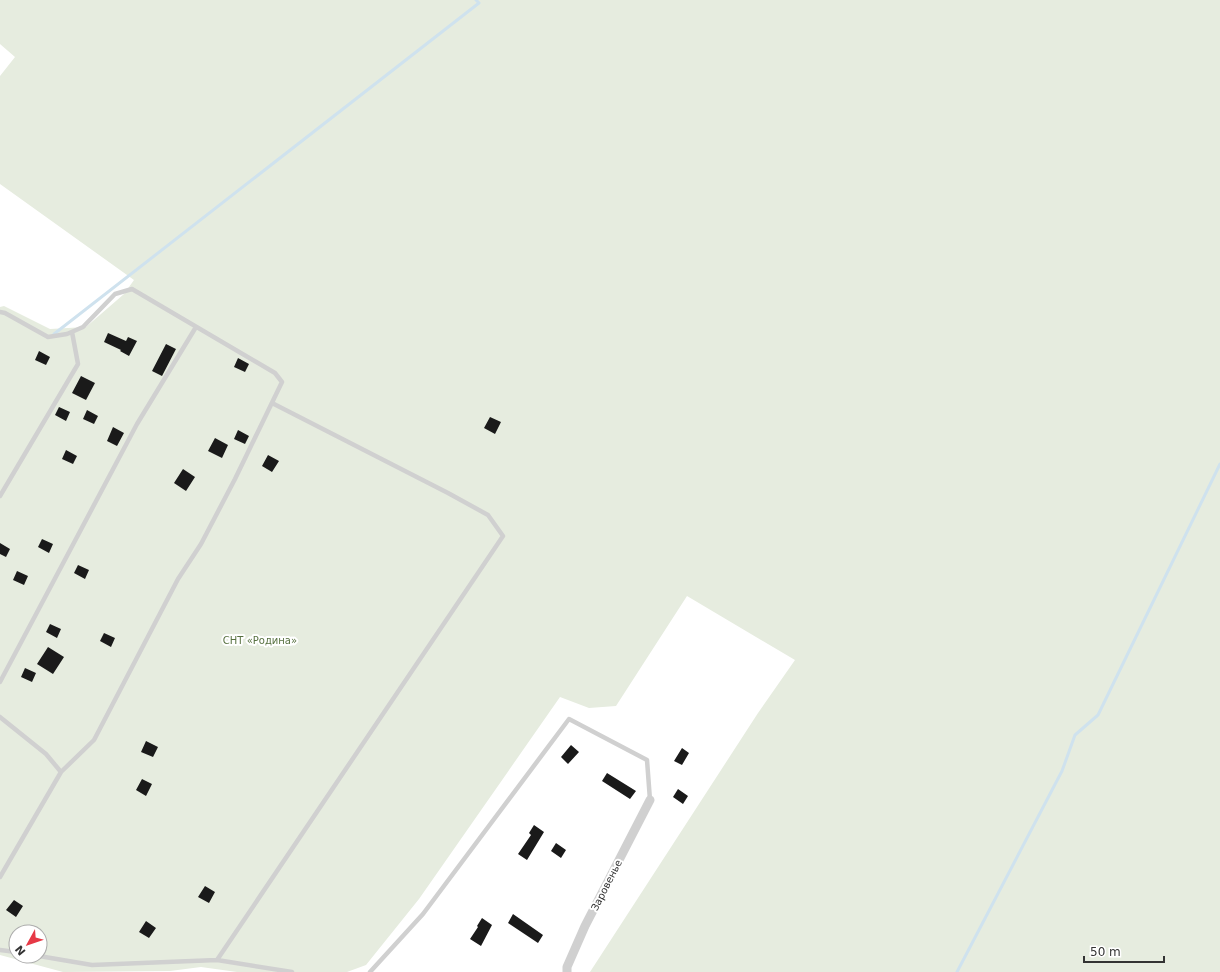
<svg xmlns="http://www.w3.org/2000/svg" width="1220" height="972" font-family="'DejaVu Sans',sans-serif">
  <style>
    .green { fill: #e6ecdf; fill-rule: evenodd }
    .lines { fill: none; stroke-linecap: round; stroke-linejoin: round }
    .stream { stroke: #cfe2ee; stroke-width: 3 }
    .building { fill: #1a1a1a }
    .service { stroke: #d0d0d0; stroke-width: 4.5 }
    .minor { stroke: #d0d0d0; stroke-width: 9 }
    .labels { text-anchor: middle; stroke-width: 4; stroke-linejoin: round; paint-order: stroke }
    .park-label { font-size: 10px; fill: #56703f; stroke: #fff }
    .street-label { font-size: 10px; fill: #333; stroke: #fff }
  </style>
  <rect width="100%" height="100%" fill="#fff"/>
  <!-- green -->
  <path class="green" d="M0 0H1220V972H590L758 713 795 660 687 596 616 706 589 708 560 697 419 899 366 965 347 972H237L201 967 170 971 63 972 0 955V307L4 306 50 329 86 327 124 294 134 280 0 184V76L15 57 0 44ZM16 932H40V956H16Z"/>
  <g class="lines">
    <!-- stream -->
    <path class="stream" d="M54 334 479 3 476 0
      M957 972 1062 771 1075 735 1098 715 1220 464"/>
  </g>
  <!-- building -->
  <path class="building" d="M108 333 126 341 128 337 137 341 129 356 120 351 121 350 104 342Z
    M166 344 176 349 162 376 152 371Z
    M39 351 50 357 46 365 35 360Z
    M238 358 249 364 245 372 234 367Z
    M81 376 95 383 86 400 72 393Z
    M59 407 70 412 66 421 55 415Z
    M87 410 98 416 94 424 83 419Z
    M490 417 501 422 495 434 484 428Z
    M113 427 124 433 117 446 107 441Z
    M238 430 249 436 245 444 234 439Z
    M215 438 228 445 222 458 208 451Z
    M66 450 77 456 73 464 62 459Z
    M268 455 279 461 272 472 262 466Z
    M183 469 195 477 186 491 174 483Z
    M42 539 53 544 49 553 38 547Z
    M0 543 10 549 6 557 0 554Z
    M78 565 89 570 85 579 74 573Z
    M17 571 28 576 24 585 13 580Z
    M50 624 61 629 57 638 46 632Z
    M104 633 115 638 111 647 100 641Z
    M48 647 64 657 53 674 37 664Z
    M25 668 36 673 32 682 21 677Z
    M146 741 158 747 153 757 141 752Z
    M571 745 579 752 568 764 561 757Z
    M682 748 689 753 682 765 674 761Z
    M607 773 636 791 630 799 602 781Z
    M142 779 152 784 146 796 136 790Z
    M678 789 688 796 683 804 673 797Z
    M534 825 544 832 527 860 518 854 531 835 529 833Z
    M556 843 566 850 561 858 551 851Z
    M205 886 215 892 209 903 198 897Z
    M14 900 23 906 16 917 6 910Z
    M513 914 543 935 538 943 508 923Z
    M482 918 492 925 481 946 470 939 478 927 477 926Z
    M146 921 156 928 149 938 139 932Z"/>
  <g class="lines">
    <!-- service -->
    <path class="service" d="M0 312 5 313 48 337 67 334 83 327 115 294 132 289 275 373 282 382 235 479 201 544 178 579 94 740 61 772 0 877
      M0 496 78 364 72 332
      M0 682 137 424 196 327
      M0 717 46 754 61 772
      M0 950 16 952
      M39 956 92 965 217 960 292 972
      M217 960 503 536 488 515 448 493 272 403
      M370 972 423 914 569 719 647 760 650 800"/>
    <!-- minor -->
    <path class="minor" d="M567 972V967L585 926 650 800"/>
  </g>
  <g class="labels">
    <!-- park labels -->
    <g class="park-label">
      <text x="260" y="644">СНТ «Родина»</text>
    </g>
    <!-- street labels -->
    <g class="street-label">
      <text transform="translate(606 885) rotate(-63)" y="4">Заровенье</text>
    </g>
  </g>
  <!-- north arrow -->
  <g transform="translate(28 944) rotate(230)"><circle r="19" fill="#ffffff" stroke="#adadad"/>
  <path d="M0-3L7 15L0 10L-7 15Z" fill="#e63946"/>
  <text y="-6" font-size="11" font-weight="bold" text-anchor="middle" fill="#333333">N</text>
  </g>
  <!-- scale -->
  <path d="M1084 956v6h80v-6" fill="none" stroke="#333333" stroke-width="2"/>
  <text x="1090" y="956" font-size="12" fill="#333333" stroke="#ffffff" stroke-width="3" paint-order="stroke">50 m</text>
</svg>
